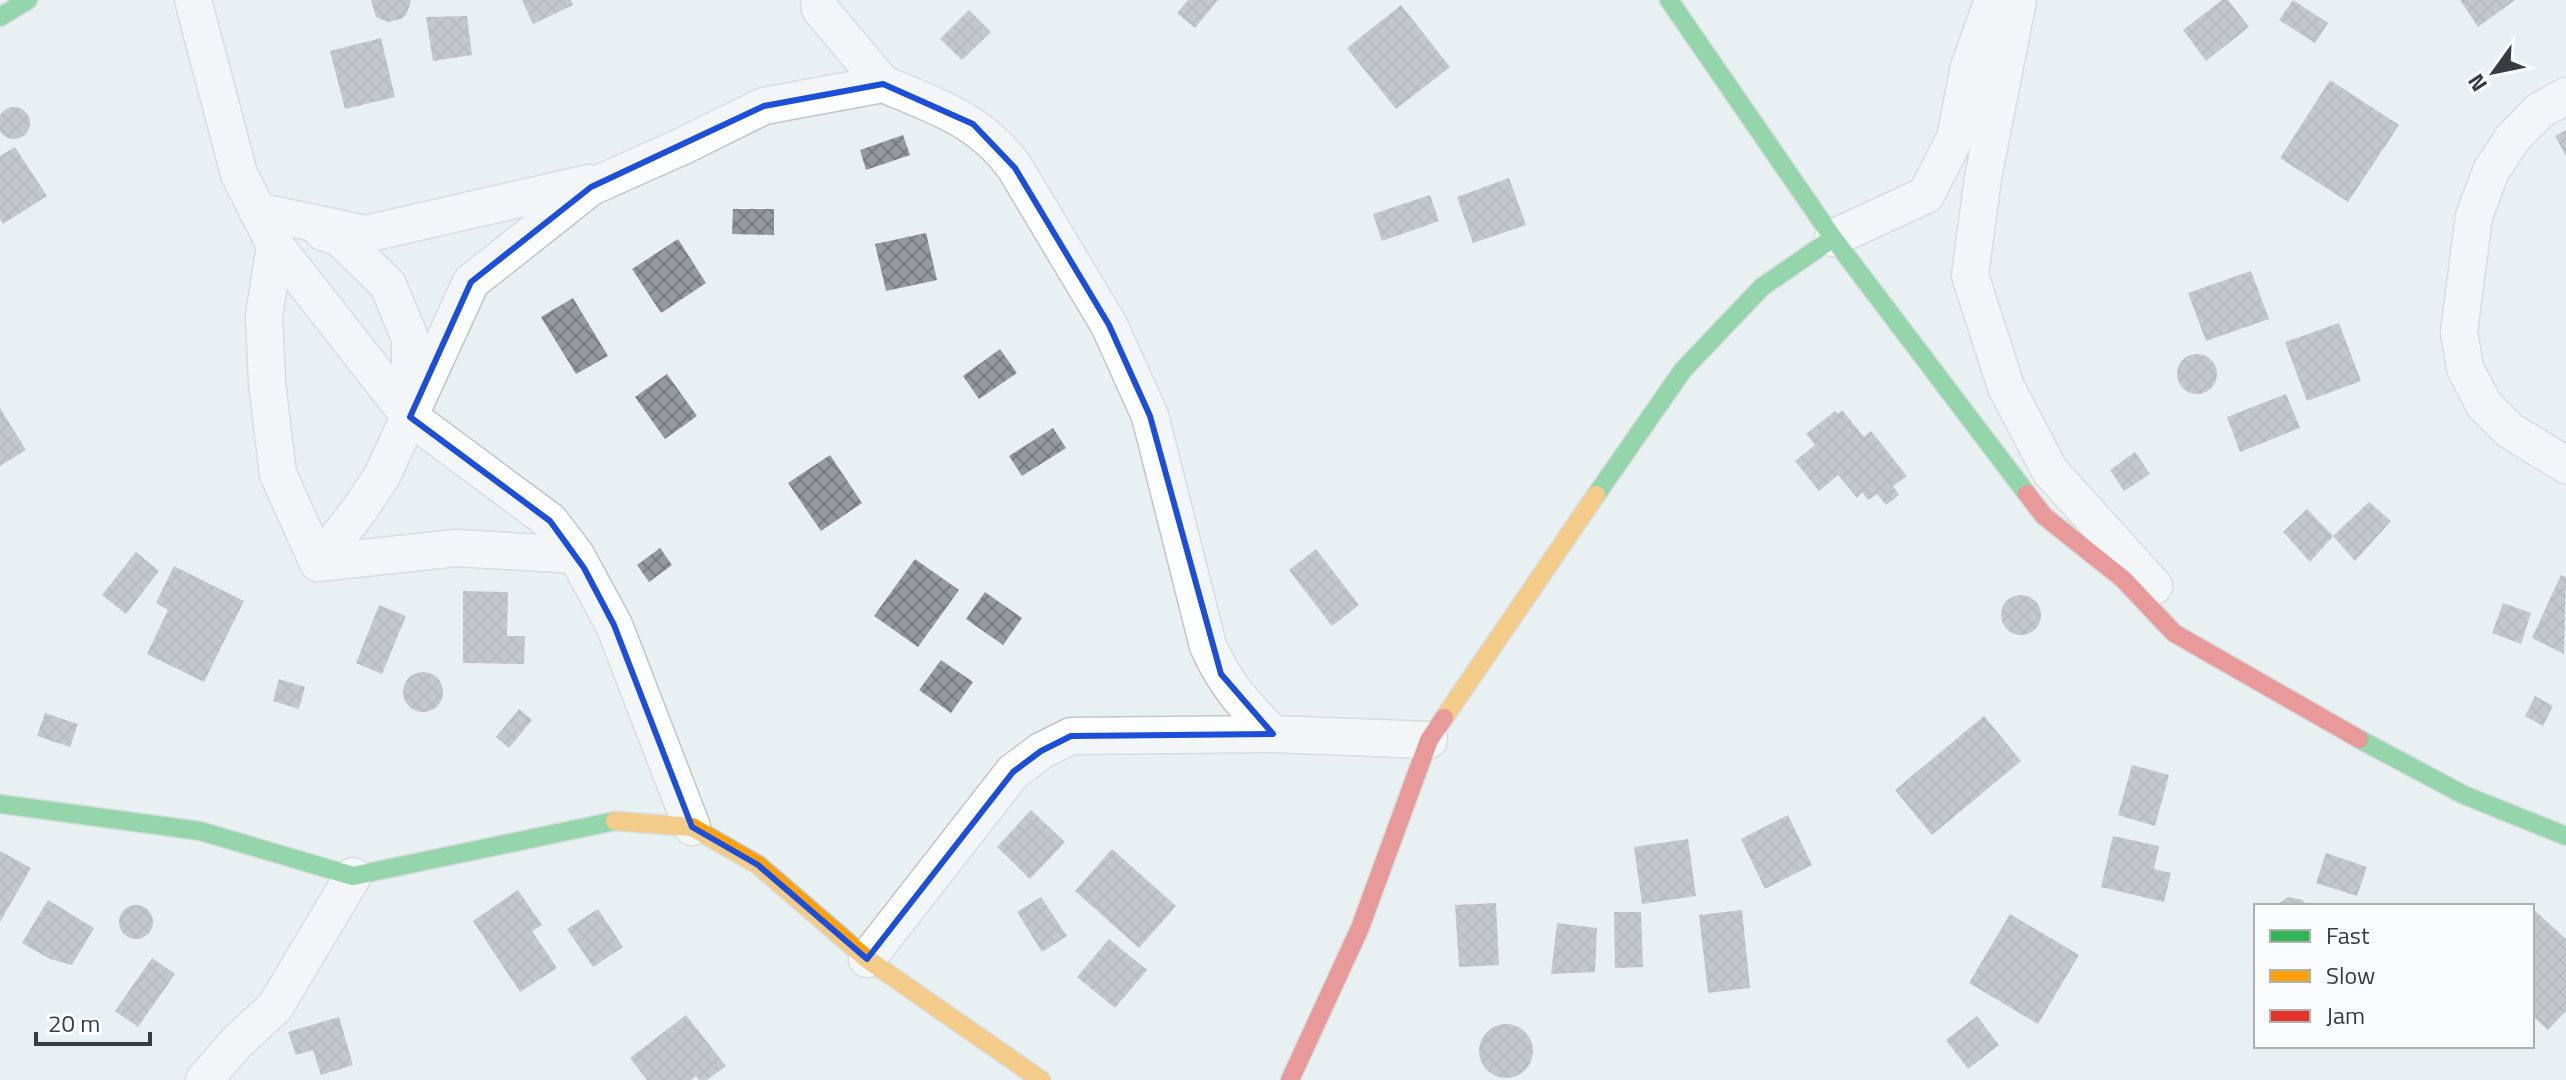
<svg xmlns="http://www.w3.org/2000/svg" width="2566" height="1080" font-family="'Titillium Web',sans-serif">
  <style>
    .building { fill: url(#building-cross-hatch) }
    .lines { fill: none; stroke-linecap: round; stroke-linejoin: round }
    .street-casing { stroke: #c0c6c7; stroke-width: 39 }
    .fast-casing { stroke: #c0c6c7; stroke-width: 21 }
    .slow-casing { stroke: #c0c6c7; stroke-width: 21 }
    .jam-casing { stroke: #c0c6c7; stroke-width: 21 }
    .street { stroke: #fcfdfd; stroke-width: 36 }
    .fast { stroke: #30b455; stroke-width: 18 }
    .slow { stroke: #ff9f0a; stroke-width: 18 }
    .jam { stroke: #e5322d; stroke-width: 18 }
    .marked { fill: none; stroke: #1d4ed8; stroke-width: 6; stroke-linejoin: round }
  </style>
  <defs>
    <pattern id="building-cross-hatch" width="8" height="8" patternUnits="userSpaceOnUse" patternTransform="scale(2)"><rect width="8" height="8" fill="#94999b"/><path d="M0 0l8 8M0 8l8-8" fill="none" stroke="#7a7e80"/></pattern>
  </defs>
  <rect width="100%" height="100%" fill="#e9f0f2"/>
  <!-- building -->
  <path class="building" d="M371 0H410L411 2 406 15 401 19 388 22 376 17Z
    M522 0H571L573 5 533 24Z
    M1188 0H1218L1195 28 1177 13Z
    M2222 0H2228L2249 27 2206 61 2183 30Z
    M2293 0 2328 23 2315 43 2279 20Z
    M2460 0H2515L2478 27Z
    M1401 5 1450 67 1396 109 1347 48Z
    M969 10 991 32 962 60 940 39Z
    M467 16 472 55 433 61 426 17Z
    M381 38 395 97 345 109 330 51Z
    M2330 80 2399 125 2348 202 2280 158Z
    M-2 123a16 16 0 1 1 32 0a16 16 0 1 1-32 0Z
    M2566 130V156L2555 136Z
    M903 135 910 155 866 170 860 150Z
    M15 147 47 196 3 224 0 219V156Z
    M1509 178 1526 225 1473 243 1457 197Z
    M1430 195 1439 221 1382 241 1373 214Z
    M733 209H774V235L732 234Z
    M926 233 937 280 886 291 875 244Z
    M678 239 706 283 661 313 632 269Z
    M2251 271 2269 319 2206 341 2188 293Z
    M573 298 608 356 576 374 541 317Z
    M2339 323 2361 381 2307 401 2285 342Z
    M1000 349 1017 373 979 399 963 376Z
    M2177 374a20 20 0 1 1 40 0a20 20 0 1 1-40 0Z
    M667 374 697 416 665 439 635 397Z
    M2286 394 2300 428 2240 452 2227 417Z
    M0 408 26 450 0 466Z
    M1842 410 1864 437 1871 431 1907 476 1893 486 1899 495 1886 505 1877 494 1868 500 1862 492 1857 498 1838 475 1819 491 1795 461 1815 445 1806 434 1835 411 1838 414Z
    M1053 428 1066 448 1022 476 1009 456Z
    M2135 452 2150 474 2124 491 2110 470Z
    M830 455 862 503 821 531 788 483Z
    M2369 502 2391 521 2355 561 2333 536Z
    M2307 509 2333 536 2310 562 2283 532Z
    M660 548 672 565 649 582 637 565Z
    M1316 549 1359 605 1332 626 1289 570Z
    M136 552 159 571 126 614 102 595Z
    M915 559 959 590 918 647 874 616Z
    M174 566 244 601 204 682 147 654 168 610 156 603Z
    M2561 575 2566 577 2564 654 2532 638Z
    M463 591 508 592 507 636H525L524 664 463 663Z
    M985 592 1022 618 1003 645 966 619Z
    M2001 615a20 20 0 1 1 40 0a20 20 0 1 1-40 0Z
    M2503 603 2531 613 2521 644 2492 633Z
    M379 605 406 616 382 674 356 663Z
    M941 660 973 682 951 713 919 690Z
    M403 692a20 20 0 1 1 40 0a20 20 0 1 1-40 0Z
    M279 679 305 687 299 709 273 701Z
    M2535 696 2553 706 2543 726 2525 716Z
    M519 709 532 720 509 748 496 737Z
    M45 713 78 724 70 747 37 736Z
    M1984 716 2021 761 1932 835 1895 790Z
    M2132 765 2169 775 2155 826 2118 815Z
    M1031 810 1065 842 1030 879 997 847Z
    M1788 815 1812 865 1765 889 1741 839Z
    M2113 836 2159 846 2154 869 2171 873 2164 902 2101 887Z
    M1688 839 1696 896 1642 904 1634 847Z
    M1112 849 1176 906 1139 948 1075 891Z
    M0 851 31 868 0 922Z
    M2326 853 2367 867 2357 896 2316 883Z
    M518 890 542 925 532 931 557 968 520 992 473 921Z
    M1041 897 1067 936 1042 952 1017 912Z
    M2288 897 2302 900 2309 906H2275Z
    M48 900 94 928 72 965 50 959 22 943Z
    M1496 903 1499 965 1459 967 1455 905Z
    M119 922a17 17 0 1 1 34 0a17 17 0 1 1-34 0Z
    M2532 908 2566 939V1011L2548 1030 2532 1015Z
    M598 909 623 947 593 967 567 929Z
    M1742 910 1750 988 1708 993 1699 915Z
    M1614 912H1641L1643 967 1615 968Z
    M2010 914 2079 955 2038 1024 1969 983Z
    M1557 923 1597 928 1595 972 1551 974Z
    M1109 939 1147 970 1115 1008 1077 977Z
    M152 958 175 974 138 1027 115 1011Z
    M686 1015 726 1066 707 1080H699L696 1076 691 1080H647L630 1058Z
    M1977 1016 1999 1045 1968 1069 1946 1040Z
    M339 1017 353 1065 321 1075 313 1050 296 1055 288 1032Z
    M1479 1051a27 27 0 1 1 54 0a27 27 0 1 1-54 0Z"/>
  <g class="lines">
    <defs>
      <path id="street" d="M193 0 239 174 275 245 410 417 550 521 576 555 614 625 692 827
        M2018 0 1983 178 1970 275 2006 387 2050 471 2154 586
        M883 84C936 106 981 120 1015 168L1109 325 1150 416 1208 646C1225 684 1244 705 1273 734L1429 740
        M2566 96 2539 111 2512 139 2491 171 2474 216 2459 332 2465 368 2484 405 2509 430 2566 465
        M257 211 366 234 589 183
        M323 232 340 238 388 285 410 338V404
        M1833 238 1926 195 1955 138 1969 67 1993 0
        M275 245 264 316 267 383 278 474 318 563 456 548 576 555
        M318 563 360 509 382 476 471 282 591 187 683 146 764 106 883 84 820 9 819 0
        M867 959 1013 772 1041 751 1071 736 1273 734
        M204 1080 237 1042 275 1007 353 876"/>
      <path id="fast" d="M1669 0 1833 238 2027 494
        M0 17 28 0
        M1596 495 1683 370 1762 287 1833 238
        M2359 739 2464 795 2566 836
        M0 804 200 831 353 876 615 821"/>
      <path id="slow" d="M1444 718 1596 495
        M615 821 692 827 758 865 867 959 1041 1080"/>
      <path id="jam" d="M2027 494 2044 516 2123 579 2174 633 2359 739
        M1290 1080 1360 928 1429 740 1444 718"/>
    </defs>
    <!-- street casing -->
    <use href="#street" class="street-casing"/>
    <!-- fast casing -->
    <use href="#fast" class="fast-casing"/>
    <!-- slow casing -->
    <use href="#slow" class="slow-casing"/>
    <!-- jam casing -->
    <use href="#jam" class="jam-casing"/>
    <!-- street -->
    <use href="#street" class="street"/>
    <!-- fast -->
    <use href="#fast" class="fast"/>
    <!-- slow -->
    <use href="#slow" class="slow"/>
    <!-- jam -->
    <use href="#jam" class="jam"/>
  </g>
  <!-- marked area -->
  <path d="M0 0H2566V1080H0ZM883 84 973 124 1015 168 1109 325 1150 416 1221 674 1273 734 1071 736 1041 751 1013 772 867 959 758 865 692 827 614 625 584 568 550 521 410 417 471 282 591 187 764 106Z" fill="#e9f0f2" fill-opacity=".55" fill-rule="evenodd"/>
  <path class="marked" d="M883 84 973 124 1015 168 1109 325 1150 416 1221 674 1273 734 1071 736 1041 751 1013 772 867 959 758 865 692 827 614 625 584 568 550 521 410 417 471 282 591 187 764 106Z"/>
  <!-- legend -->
  <rect x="2254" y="904" width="280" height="144" fill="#fafdfe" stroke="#acb0b1" stroke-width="2"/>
  <rect x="2270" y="930" width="40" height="12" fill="#30b455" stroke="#acb0b1" stroke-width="2"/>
  <text x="2326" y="944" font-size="24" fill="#373c3e">Fast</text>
  <rect x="2270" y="970" width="40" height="12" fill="#ff9f0a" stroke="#acb0b1" stroke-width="2"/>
  <text x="2326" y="984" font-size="24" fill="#373c3e">Slow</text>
  <rect x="2270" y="1010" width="40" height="12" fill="#e5322d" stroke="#acb0b1" stroke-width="2"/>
  <text x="2326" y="1024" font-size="24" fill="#373c3e">Jam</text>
  <!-- north arrow -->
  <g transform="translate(2494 72) rotate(237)" stroke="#fafdfe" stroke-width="6" paint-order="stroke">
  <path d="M0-6L14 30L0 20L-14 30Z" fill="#373c3e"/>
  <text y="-12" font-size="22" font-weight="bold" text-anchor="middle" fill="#373c3e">N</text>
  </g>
  <!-- scale -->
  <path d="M36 1032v12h114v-12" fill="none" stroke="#373c3e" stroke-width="4"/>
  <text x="48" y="1032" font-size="24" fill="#373c3e" stroke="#fafdfe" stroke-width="6" paint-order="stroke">20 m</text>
</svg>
